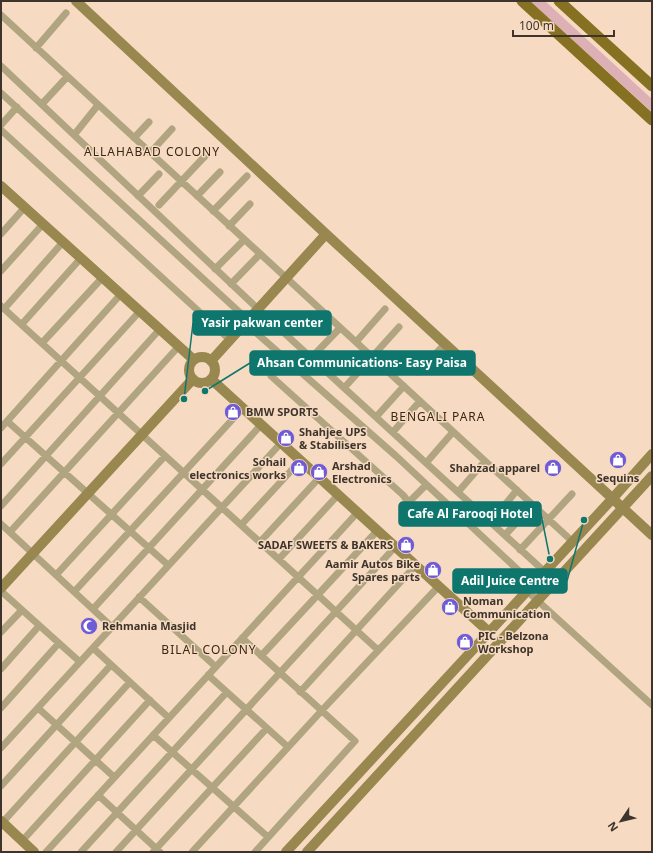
<svg xmlns="http://www.w3.org/2000/svg" width="653" height="853" font-family="'Noto Sans',sans-serif">
  <style>
    .green { fill: #ddb0b6 }
    .lines { fill: none; stroke-linecap: round; stroke-linejoin: round }
    .street { stroke: #b0a580; stroke-width: 7 }
    .secondary { stroke: #98874e; stroke-width: 10 }
    .primary { stroke: #867123; stroke-width: 11 }
    .labels { text-anchor: middle; stroke-width: 3; stroke-linejoin: round; paint-order: stroke }
    .poi-label { font-size: 11px; font-weight: bold; fill: #3f342b; stroke: #f6dbc2; text-anchor: start }
    .neighbourhood-label { font-size: 12px; letter-spacing: 1px; fill: #3a2612; stroke: #f6dbc2 }
    .leader { fill: none; stroke: #0f766e; stroke-width: 1.5 }
    .callout-dot { fill: #0f766e; stroke: #f6dbc2; stroke-width: 1.5 }
    .callout { fill: #0f766e; stroke: #0f766e; stroke-width: 1.5 }
    .callout-label { font-size: 12px; text-anchor: middle; font-weight: bold; fill: #fff }
  </style>
  <rect width="100%" height="100%" fill="#f6dbc2"/>
  <!-- green -->
  <path class="green" d="M530 1H545L652 99V112Z"/>
  <g class="lines">
    <!-- street -->
    <path class="street" d="M1 15 573 542
      M36 48 66 13
      M1 66 258 309 545 572
      M1 93 248 320
      M42 104 67 77
      M1 125 17 107
      M1 130 230 340
      M74 135 98 105
      M134 138 149 122
      M150 153 172 129
      M138 196 159 174
      M197 196 220 172
      M159 205 206 155
      M213 211 247 176
      M229 226 250 204
      M1 234 25 207
      M215 269 244 240
      M1 271 43 224
      M231 284 260 254
      M1 306 378 650
      M4 309 63 242
      M245 323 396 456 533 584
      M22 324 81 258
      M356 342 385 309
      M42 343 103 277
      M311 358 340 328
      M418 372 445 344
      M271 376 403 495 410 504 427 521
      M344 388 399 327
      M376 417 404 386
      M7 421 168 565
      M1 428 121 294
      M393 432 420 401
      M426 463 453 432
      M1 464 140 311
      M458 492 485 461
      M409 502 426 485
      M1 506 160 329
      M491 522 517 490
      M1 524 112 627
      M241 525 300 461
      M10 532 179 346
      M505 535 533 505
      M260 542 319 478
      M520 550 572 494
      M279 559 338 495
      M56 575 165 456
      M1 591 80 662
      M527 591 652 705
      M74 592 243 408
      M139 597 216 667
      M93 609 261 425
      M1 632 22 610
      M242 638 355 741 255 852
      M93 648 169 718
      M261 656 377 531
      M1 669 39 626
      M208 675 288 747
      M300 692 415 566
      M1 708 59 643
      M38 708 114 777
      M153 735 268 837
      M1 748 281 443
      M1 786 111 665
      M98 795 160 852
      M2 823 130 682
      M22 841 150 700
      M46 852 357 513
      M81 852 227 692
      M116 852 395 547
      M153 852 267 728
      M192 852 325 707 438 587"/>
    <!-- secondary -->
    <path class="secondary" d="M76 1 326 234 652 535
      M1 186 194 360
      M189 370a13 13 0 1 1 26 0a13 13 0 1 1-26 0Z
      M211 361 326 234
      M211 379 489 632
      M1 588 193 379
      M1 821 34 852
      M286 852 613 498 652 454
      M307 852 652 476"/>
    <!-- primary -->
    <path class="primary" d="M522 1 652 120
      M559 1 652 86"/>
  </g>
  <!-- icons -->
  <defs>
    <symbol id="shop-disc" viewBox="-11 -11 22 22"><circle r="9.5" fill="#6f5bd5" stroke="#f6dbc2"/><path d="M-5-2.5h2.3a2.7 3.5 0 0 1 5.4 0H5L5.5 6h-11ZM-1.5-2.5h3a1.5 2.3 0 0 0-3 0Z" fill="#fff"/></symbol>
    <symbol id="mosque-disc" viewBox="-11 -11 22 22"><circle r="9.5" fill="#6f5bd5" stroke="#f6dbc2"/><path d="M3.5-4.9A6 6 0 1 0 3.5 4.9A5 5 0 1 1 3.5-4.9Z" fill="#fff"/></symbol>
  </defs>
  <g fill-rule="evenodd">
    <use href="#shop-disc" x="223" y="402" width="20" height="20"/>
    <use href="#shop-disc" x="276" y="428" width="20" height="20"/>
    <use href="#shop-disc" x="608" y="450" width="20" height="20"/>
    <use href="#shop-disc" x="289" y="458" width="20" height="20"/>
    <use href="#shop-disc" x="543" y="458" width="20" height="20"/>
    <use href="#shop-disc" x="309" y="462" width="20" height="20"/>
    <use href="#shop-disc" x="396" y="535" width="20" height="20"/>
    <use href="#shop-disc" x="423" y="560" width="20" height="20"/>
    <use href="#shop-disc" x="440" y="597" width="20" height="20"/>
    <use href="#mosque-disc" x="79" y="616" width="20" height="20"/>
    <use href="#shop-disc" x="455" y="632" width="20" height="20"/>
  </g>
  <g class="labels">
    <!-- poi labels -->
    <g class="poi-label">
      <text x="246" y="416">BMW SPORTS</text>
      <text x="299" y="436">Shahjee UPS<tspan x="299" dy="13">&amp; Stabilisers</tspan></text>
      <text x="286" y="466" text-anchor="end">Sohail<tspan x="286" dy="13">electronics works</tspan></text>
      <text x="332" y="470">Arshad<tspan x="332" dy="13">Electronics</tspan></text>
      <text x="540" y="472" text-anchor="end">Shahzad apparel</text>
      <text x="618" y="482" text-anchor="middle">Sequins</text>
      <text x="393" y="549" text-anchor="end">SADAF SWEETS &amp; BAKERS</text>
      <text x="420" y="568" text-anchor="end">Aamir Autos Bike<tspan x="420" dy="13">Spares parts</tspan></text>
      <text x="463" y="605">Noman<tspan x="463" dy="13">Communication</tspan></text>
      <text x="102" y="630">Rehmania Masjid</text>
      <text x="478" y="640">PIC - Belzona<tspan x="478" dy="13">Workshop</tspan></text>
    </g>
    <!-- neighbourhood labels -->
    <g class="neighbourhood-label">
      <text x="152" y="156">ALLAHABAD COLONY</text>
      <text x="438" y="421">BENGALI PARA</text>
      <text x="209" y="654">BILAL COLONY</text>
    </g>
  </g>
  <!-- callouts -->
  <path class="leader" d="M184 399L193 323M205 391L250 363M550 559L541 514M584 520L567 581"/>
  <g class="callout-dot">
    <circle cx="184" cy="399" r="4"/>
    <circle cx="205" cy="391" r="4"/>
    <circle cx="550" cy="559" r="4"/>
    <circle cx="584" cy="520" r="4"/>
  </g>
  <g class="callout">
    <rect x="193" y="311" width="138" height="24" rx="4"/>
    <rect x="250" y="351" width="225" height="24" rx="4"/>
    <rect x="399" y="502" width="142" height="24" rx="4"/>
    <rect x="453" y="569" width="114" height="24" rx="4"/>
  </g>
  <g class="callout-label">
    <text x="262" y="327">Yasir pakwan center</text>
    <text x="362" y="367">Ahsan Communications- Easy Paisa</text>
    <text x="470" y="518">Cafe Al Farooqi Hotel</text>
    <text x="510" y="585">Adil Juice Centre</text>
  </g>
  <!-- border -->
  <rect width="653" height="853" fill="none" stroke="#3f342b" stroke-width="4"/>
  <!-- north arrow -->
  <g transform="translate(621 821) rotate(235)" stroke="#f6dbc2" stroke-width="3" paint-order="stroke">
  <path d="M0-3L7 15L0 10L-7 15Z" fill="#3f342b"/>
  <text y="-6" font-size="11" font-weight="bold" text-anchor="middle" fill="#3f342b">N</text>
  </g>
  <!-- scale -->
  <path d="M513 30v6h101v-6" fill="none" stroke="#3f342b" stroke-width="2"/>
  <text x="519" y="30" font-size="12" fill="#3f342b" stroke="#f6dbc2" stroke-width="3" paint-order="stroke">100 m</text>
</svg>
